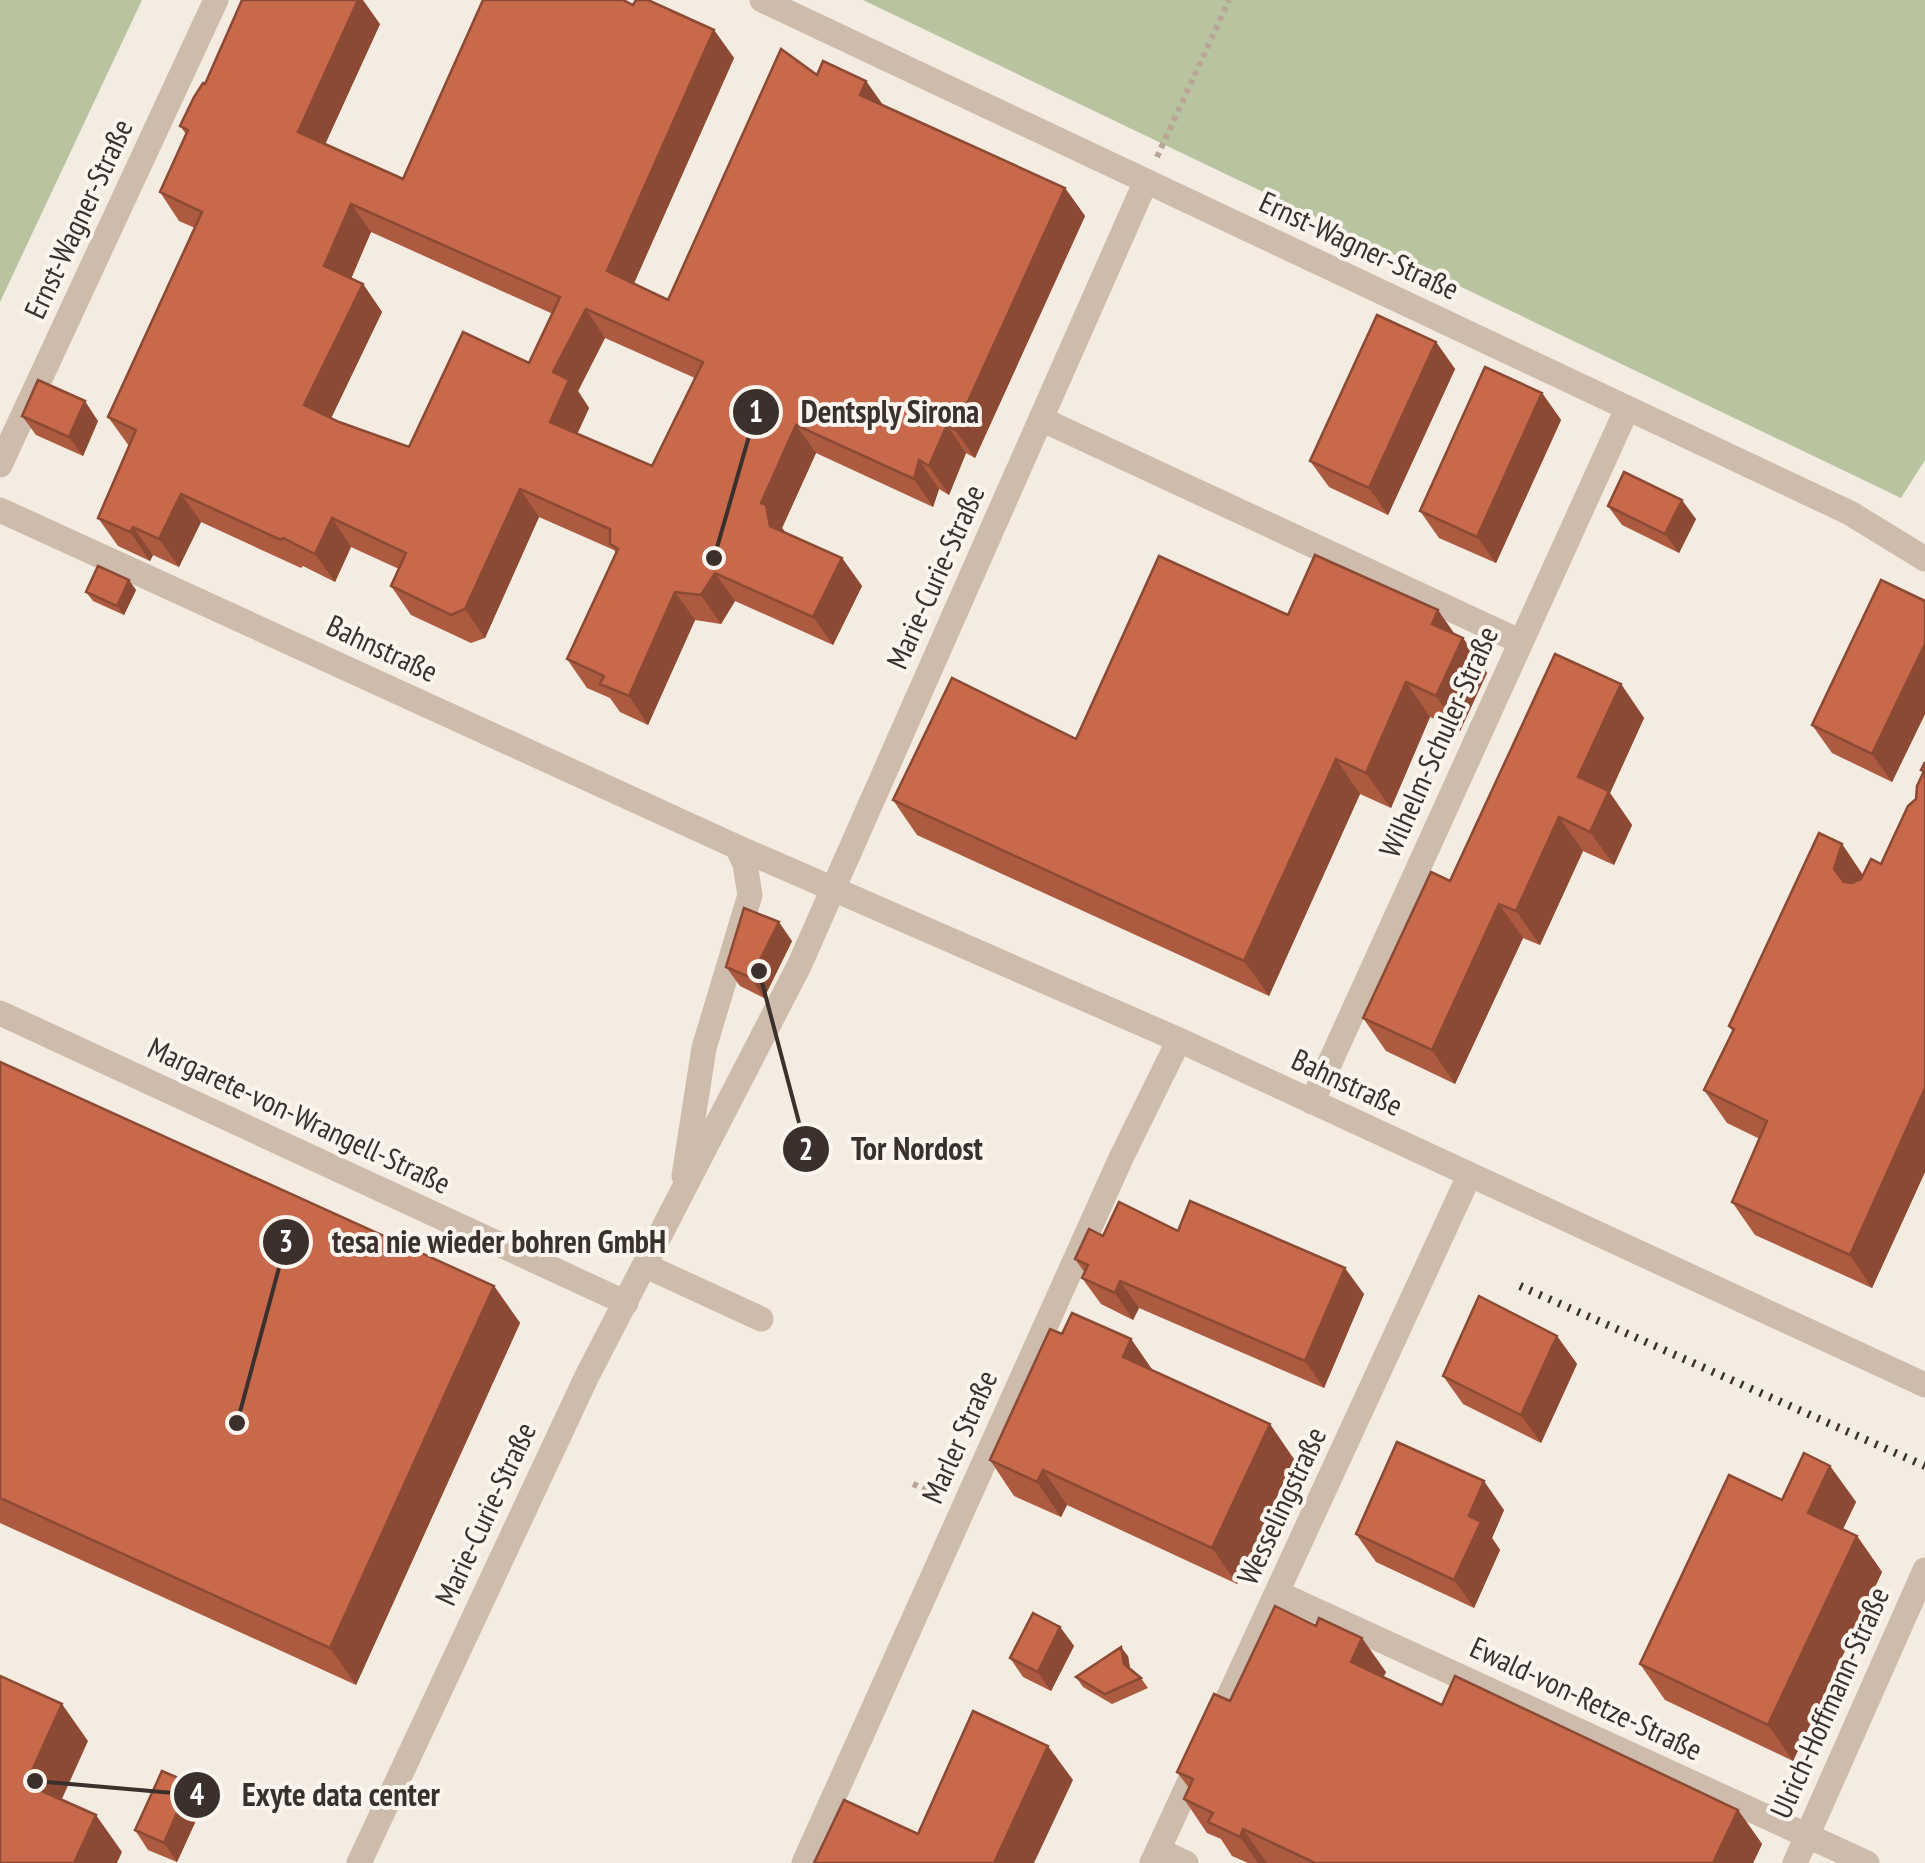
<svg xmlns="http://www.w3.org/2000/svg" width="1925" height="1863" font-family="'PT Sans Narrow',sans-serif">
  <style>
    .green { fill: #b8c4a0 }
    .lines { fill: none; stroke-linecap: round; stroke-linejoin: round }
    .path { stroke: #b9a596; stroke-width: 6; stroke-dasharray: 5 5; stroke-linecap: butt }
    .minor { stroke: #cdbbac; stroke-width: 25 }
    .rail { stroke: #3b302b; stroke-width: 8; stroke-dasharray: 2.5 8; stroke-linecap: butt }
    .wall { fill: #ac5a40; fill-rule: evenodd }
    .shaded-wall { fill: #8c4a34 }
    .building { fill: #c8694b; stroke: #8c4a34; stroke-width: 2.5; fill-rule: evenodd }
    .labels { text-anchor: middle; stroke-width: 8; stroke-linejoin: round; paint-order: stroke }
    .street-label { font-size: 30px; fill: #3b302b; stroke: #fbf5ee }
    .leader { fill: none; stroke: #3b302b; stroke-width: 4 }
    .callout-dot { fill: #3b302b; stroke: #fbf5ee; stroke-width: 4 }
    .mark-label { font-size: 30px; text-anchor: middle; font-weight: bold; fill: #fff }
    .callout-label { font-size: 32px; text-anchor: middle; font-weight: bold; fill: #3b302b; stroke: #fbf5ee; stroke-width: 8; stroke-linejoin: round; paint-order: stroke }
  </style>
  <rect width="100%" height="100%" fill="#f4ebe1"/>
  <!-- green -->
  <path class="green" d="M0 0H142L0 302Z
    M863 0H1925V460L1901 498Z"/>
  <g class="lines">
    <!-- path -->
    <path class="path" d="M1157 157 1229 0
      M913 1484 940 1496"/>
    <!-- minor -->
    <path class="minor" d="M762 0 1850 513 1925 559
      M1041 419 1521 642
      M0 465 216 0
      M0 510 737 847 1179 1040 1925 1385
      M0 1013 626 1303
      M1312 1102 1627 409
      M684 1176 704 1048 750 895 745 864 737 847
      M646 1266 761 1319
      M1278 1593 1867 1863
      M1158 1850 1186 1863
      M359 1863 587 1376 799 966 1146 181
      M804 1863 1121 1158 1179 1040
      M1152 1863 1469 1176
      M1795 1863 1925 1570"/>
    <!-- rail -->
    <path class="rail" d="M1520 1286 1925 1466"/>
  </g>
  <!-- wall -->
  <path class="wall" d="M633 5 714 30 734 58 634 283 668 300 817 75 866 81 883 106 1065 188 1085 216 975 458 966 453 949 495 939 489 933 507 816 453 782 528 786 533 842 558 862 586 833 645 735 601 721 624 695 620 648 725 620 712 610 698 587 688 567 659 616 553 614 550 539 517 485 638 471 643 411 615 391 586 399 569 351 547 335 582 303 566 301 568 201 522 179 567 153 555 150 561 118 546 98 518 129 446 108 417 195 228 179 221 160 192 186 134 180 126 380 24 325 144 403 179ZM371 232 553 314 529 363 409 447 331 418 382 312 363 284 351 279ZM605 338 695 378 652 466 577 434 589 408 578 391Z
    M1436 342 1455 369 1388 515 1329 487 1310 461Z
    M1542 393 1561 420 1496 563 1439 538 1420 511Z
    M22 416 98 421 83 456 36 435Z
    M1608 506 1696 519 1679 553 1622 525Z
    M136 590 124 615 93 601 86 592Z
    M1925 601V714L1892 782 1832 753 1812 725Z
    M1288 615 1454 634 1463 638 1487 673 1460 731 1430 717 1391 808 1360 794 1269 996 917 835 893 800 1076 739Z
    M1621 684 1644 718 1610 793 1632 825 1614 865 1583 851 1540 945 1523 938 1455 1084 1386 1051 1363 1018 1450 881Z
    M1925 762V1172L1872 1288 1755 1235 1732 1202 1760 1139 1727 1123 1704 1090 1733 1032 1729 1026 1842 844 1863 875 1881 864 1916 799 1923 773 1921 770Z
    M792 941 764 998 740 986 726 967Z
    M0 1062 494 1286 520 1323 356 1685 0 1523Z
    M1178 1231 1364 1294 1324 1388 1139 1308 1133 1320 1101 1304 1082 1278 1085 1273 1075 1259 1103 1236Z
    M1062 1334 1131 1339 1152 1370 1294 1459 1237 1584 1067 1505 1061 1517 1014 1496 990 1460Z
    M1557 1336 1577 1364 1541 1443 1463 1404 1443 1376Z
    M1830 1466 1856 1502 1843 1529 1857 1536 1882 1572 1793 1761 1665 1700 1640 1664 1782 1500Z
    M1504 1510 1492 1538 1500 1550 1474 1608 1376 1562 1356 1534Z
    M1316 1626 1386 1672 1383 1677 1442 1705 1738 1810 1762 1844 1753 1863H1248L1232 1856 1221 1839 1207 1833 1184 1799 1189 1788 1177 1772 1230 1701Z
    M1060 1627 1074 1646 1051 1691 1023 1677 1010 1658Z
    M1128 1656 1130 1669 1141 1678 1148 1688 1112 1704 1083 1687 1076 1677Z
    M204 1803 177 1862 148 1850 135 1830Z"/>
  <!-- shaded-wall -->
  <path class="shaded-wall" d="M358 0H363L380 24 318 160 298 132Z
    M714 30 734 58 627 299 607 271Z
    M866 81 886 109 860 95Z
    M1065 188 1085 216 975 458 955 430Z
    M351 204 371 232 344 295 324 266Z
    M363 284 382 312 324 433 304 405Z
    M586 309 605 338 578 391 589 408 570 450 550 422 553 372Z
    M1436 342 1455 369 1388 515 1369 488Z
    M1542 393 1561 420 1496 563 1477 537Z
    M85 401 98 421 83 456 69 437Z
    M796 425 816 453 782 528 786 533 770 526 761 503Z
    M947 425 966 453 949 495 929 466Z
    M919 460 939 489 933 507 914 479Z
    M520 489 539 517 485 638 465 609Z
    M181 494 201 522 179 567 159 539Z
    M1682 500 1696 519 1679 553 1665 534Z
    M332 518 351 547 335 582 315 554Z
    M133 527 153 555 150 561 130 532Z
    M842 558 862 586 833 645 813 617Z
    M715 573 735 601 721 624 701 595Z
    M129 580 136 590 124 615 117 606Z
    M675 592 695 620 648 725 629 696Z
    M1438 610 1461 643 1463 638 1487 673 1460 731 1436 696 1432 624Z
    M1925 644V714L1892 782 1872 754Z
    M1406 682 1430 717 1391 808 1366 773Z
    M1621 684 1644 718 1610 793 1632 825 1614 865 1590 832 1578 777Z
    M1336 759 1360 794 1269 996 1244 961Z
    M1559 817 1583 851 1540 945 1516 911Z
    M1842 844 1864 877 1857 902 1834 869Z
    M1499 904 1523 938 1455 1084 1432 1050Z
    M779 922 792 941 764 998 751 978Z
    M1925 1088V1172L1872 1288 1850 1255Z
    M1345 1268 1364 1294 1324 1388 1305 1361Z
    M1120 1281 1139 1308 1133 1320 1115 1293Z
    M494 1286 520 1323 356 1685 330 1648Z
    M1557 1336 1577 1364 1541 1443 1521 1415Z
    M1131 1339 1156 1375 1123 1357Z
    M1270 1424 1294 1459 1237 1584 1212 1548Z
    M1830 1466 1856 1502 1833 1549 1808 1513Z
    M1043 1470 1067 1505 1061 1517 1037 1482Z
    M1484 1481 1504 1510 1492 1538 1500 1550 1474 1608 1454 1580 1469 1516Z
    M1857 1536 1882 1572 1793 1761 1768 1725Z
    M1060 1627 1074 1646 1051 1691 1038 1672Z
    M1362 1638 1386 1672 1374 1696 1351 1662Z
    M1121 1647 1128 1656 1131 1674 1124 1664Z
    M62 1704 88 1741 52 1821 26 1784Z
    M1048 1746 1073 1780 1034 1863H994Z
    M190 1783 204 1803 177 1862 164 1843Z
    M1738 1810 1762 1844 1753 1863H1713Z
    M96 1815 122 1852 117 1863H74Z
    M1243 1829 1267 1863H1258L1240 1837Z"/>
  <!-- building -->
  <path class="building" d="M242 0H358L298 132 403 179 483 0H623L633 5 636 0H648L714 30 607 271 668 300 781 49 817 75 823 61 866 81 860 95 1065 188 955 430 947 425 929 466 919 460 914 479 796 425 761 503 766 505 770 526 842 558 813 617 715 573 701 595 675 592 629 696 600 684 604 676 567 659 618 549 610 544V529L520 489 465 609 451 615 391 586 406 553 332 518 315 554 283 538 281 540 181 494 159 539 133 527 130 532 98 518 136 430 108 417 202 212 160 192 188 130 180 126 194 97 203 83 205 84ZM351 204 560 297 529 363 463 332 409 447 339 422 304 405 363 284 324 266ZM586 309 703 362 652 466 550 422 569 380 553 372Z
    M1377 315 1436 342 1369 488 1310 461Z
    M1485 367 1542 393 1477 537 1420 511Z
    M38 380 85 401 69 437 22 416Z
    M1624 472 1682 500 1665 534 1608 506Z
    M1315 555 1438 610 1432 624 1463 638 1436 696 1406 682 1366 773 1336 759 1244 961 893 800 952 678 1076 739 1159 556 1288 615Z
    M98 566 129 580 117 606 86 592Z
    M1881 580 1925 601V644L1872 754 1812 725Z
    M1555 654 1621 684 1578 777 1609 791 1590 832 1559 817 1516 911 1499 904 1432 1050 1363 1018 1431 872 1450 881Z
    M1925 762V1088L1850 1255 1732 1202 1767 1121 1704 1090 1734 1029 1729 1026 1819 833 1842 844 1834 869 1844 882 1852 883 1861 879 1871 859 1881 864 1908 806 1916 799 1917 786 1924 771 1921 770Z
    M744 908 779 922 751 978 726 967Z
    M0 1062 494 1286 330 1648 0 1498Z
    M1190 1201 1345 1268 1305 1361 1120 1281 1115 1293 1082 1278 1088 1265 1075 1259 1089 1229 1103 1236 1119 1202 1178 1231Z
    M1479 1296 1557 1336 1521 1415 1443 1376Z
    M1072 1313 1131 1339 1123 1357 1270 1424 1212 1548 1043 1470 1037 1482 990 1460 1050 1329 1062 1334Z
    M1397 1442 1484 1481 1469 1516 1481 1522 1454 1580 1356 1534Z
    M1804 1453 1830 1466 1808 1513 1857 1536 1768 1725 1640 1664 1729 1475 1782 1500Z
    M1275 1606 1316 1626 1319 1618 1362 1638 1351 1662 1442 1705 1455 1676 1738 1810 1713 1863H1315L1243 1829 1240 1837 1208 1822 1213 1813 1184 1799 1193 1779 1177 1772 1214 1694 1230 1701Z
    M1033 1613 1060 1627 1038 1672 1010 1658Z
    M1121 1647 1124 1664 1141 1678 1105 1694 1076 1677Z
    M0 1676 62 1704 26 1784 96 1815 74 1863H0Z
    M973 1711 1048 1746 994 1863H814L844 1800 918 1834Z
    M162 1771 190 1783 164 1843 135 1830Z"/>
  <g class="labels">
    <!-- street labels -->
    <g class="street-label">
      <text transform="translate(79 219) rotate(-65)" y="10">Ernst-Wagner-Straße</text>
      <text transform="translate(1359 246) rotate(25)" y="10">Ernst-Wagner-Straße</text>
      <text transform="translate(936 577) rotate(-66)" y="10">Marie-Curie-Straße</text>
      <text transform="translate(382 649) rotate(25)" y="10">Bahnstraße</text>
      <text transform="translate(1439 742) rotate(-66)" y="10">Wilhelm-Schuler-Straße</text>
      <text transform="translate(1347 1083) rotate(25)" y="10">Bahnstraße</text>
      <text transform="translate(299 1116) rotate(25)" y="10">Margarete-von-Wrangell-Straße</text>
      <text transform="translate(960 1437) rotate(-66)" y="10">Marler Straße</text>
      <text transform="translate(1282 1506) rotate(-65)" y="10">Wesselingstraße</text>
      <text transform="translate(486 1514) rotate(-65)" y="10">Marie-Curie-Straße</text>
      <text transform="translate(1586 1699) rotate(25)" y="10">Ewald-von-Retze-Straße</text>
      <text transform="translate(1830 1703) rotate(-66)" y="10">Ulrich-Hoffmann-Straße</text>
    </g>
  </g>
  <!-- callouts -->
  <path class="leader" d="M714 558L756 412M759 971L806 1149M237 1423L286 1242M35 1781L197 1795"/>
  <g class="callout-dot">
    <circle cx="714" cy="558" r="10"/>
    <circle cx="759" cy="971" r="10"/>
    <circle cx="237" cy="1423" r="10"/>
    <circle cx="35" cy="1781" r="10"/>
    <circle cx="756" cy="412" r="25"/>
    <circle cx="806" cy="1149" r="25"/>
    <circle cx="286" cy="1242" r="25"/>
    <circle cx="197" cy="1795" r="25"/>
  </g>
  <g class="mark-label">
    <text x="756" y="422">1</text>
    <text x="806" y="1160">2</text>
    <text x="286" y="1252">3</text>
    <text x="197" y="1805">4</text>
  </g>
  <g class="callout-label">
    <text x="890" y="423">Dentsply Sirona</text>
    <text x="917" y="1160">Tor Nordost</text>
    <text x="499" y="1253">tesa nie wieder bohren GmbH</text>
    <text x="341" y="1806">Exyte data center</text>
  </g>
</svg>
